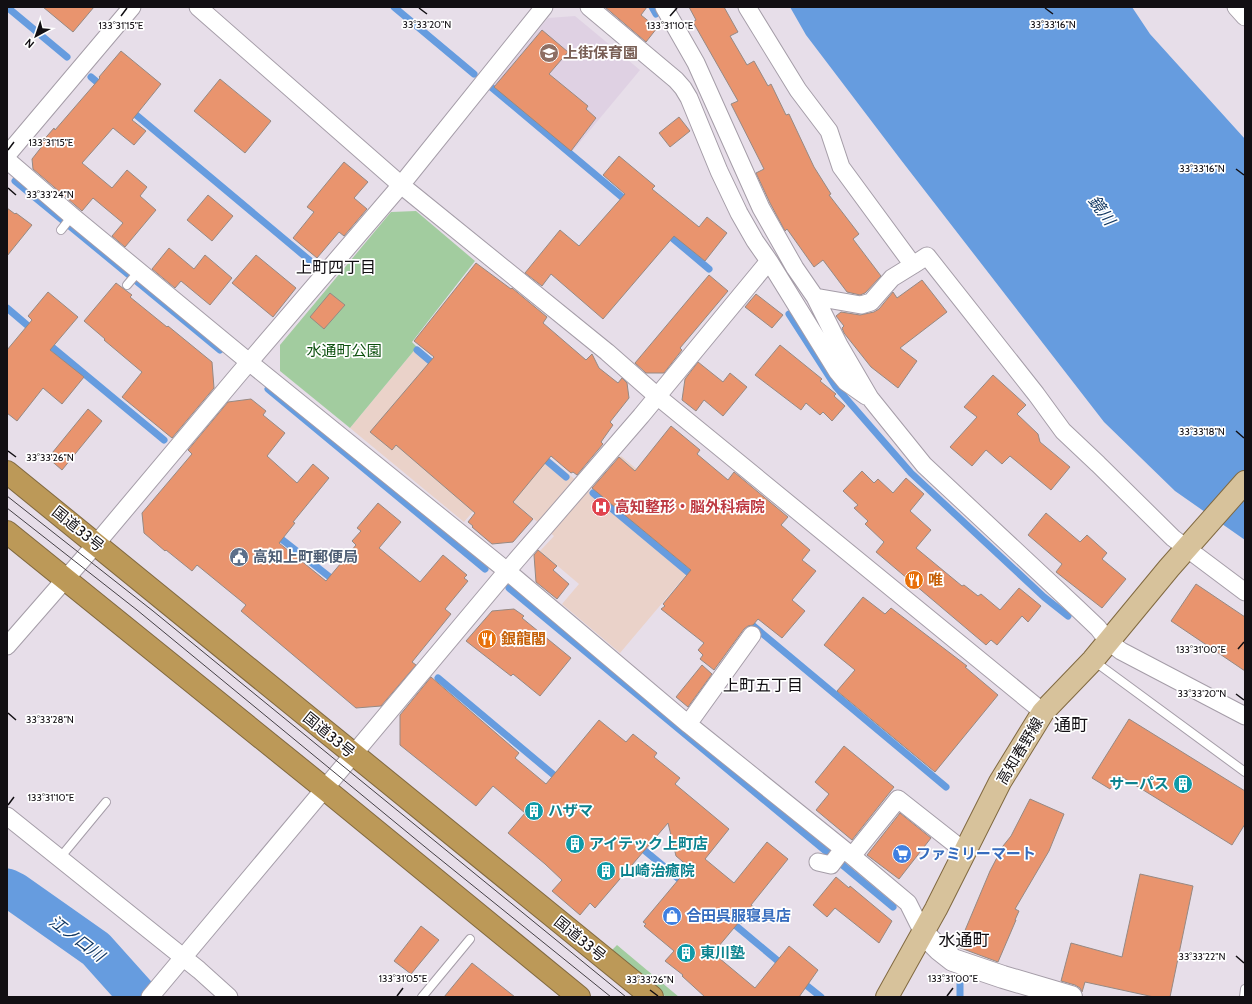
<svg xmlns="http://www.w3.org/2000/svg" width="1252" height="1004" font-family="Cabin,'Noto Sans JP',sans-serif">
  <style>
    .built { fill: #dfd1e3 }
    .medical { fill: #ead2c9 }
    .green { fill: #a2cc9f }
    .water { fill: #669cdf }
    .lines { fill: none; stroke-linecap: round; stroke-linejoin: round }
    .stream { stroke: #669cdf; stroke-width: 7 }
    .river { stroke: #669cdf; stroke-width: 39 }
    .building { fill: #e9946e; stroke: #968983 }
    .lane-casing { stroke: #a59da8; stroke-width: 10 }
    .street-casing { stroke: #a59da8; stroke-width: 19 }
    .secondary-casing { stroke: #a59da8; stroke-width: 24 }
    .primary-casing { stroke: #806940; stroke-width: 24 }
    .highway-casing { stroke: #806940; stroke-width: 24 }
    .lane { stroke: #fff; stroke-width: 8 }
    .street { stroke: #fff; stroke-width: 17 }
    .secondary { stroke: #fff; stroke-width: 22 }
    .primary { stroke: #d7c29b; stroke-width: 22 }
    .highway { stroke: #bc9958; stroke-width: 22 }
    .tram { stroke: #454046; stroke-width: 1 }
    .ticks { fill: none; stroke: #120f13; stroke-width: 1.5 }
    .labels { text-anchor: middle; stroke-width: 3.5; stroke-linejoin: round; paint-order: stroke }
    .education-label { font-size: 15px; font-weight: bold; fill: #785e54; stroke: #fff; text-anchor: start }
    .park-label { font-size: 15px; fill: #0c500e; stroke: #fff }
    .health-label { font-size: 15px; font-weight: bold; fill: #be3a42; stroke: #fff; text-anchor: start }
    .street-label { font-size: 15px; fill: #120f13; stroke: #fff }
    .service-label { font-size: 15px; font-weight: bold; fill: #4e5e75; stroke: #fff; text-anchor: start }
    .food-label { font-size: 15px; font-weight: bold; fill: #c56008; stroke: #fff; text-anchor: start }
    .culture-label { font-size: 15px; font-weight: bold; fill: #0d838f; stroke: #fff; text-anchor: start }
    .shop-label { font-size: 15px; font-weight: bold; fill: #366cbe; stroke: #fff; text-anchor: start }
    .water-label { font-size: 16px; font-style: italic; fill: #133964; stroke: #fff }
    .neighbourhood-label { font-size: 16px; fill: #120f13; stroke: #fff }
    .quarter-label { font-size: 17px; fill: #120f13; stroke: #fff }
    .ticks-label { font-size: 10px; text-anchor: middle; fill: #120f13; stroke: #fff; stroke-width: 3.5; stroke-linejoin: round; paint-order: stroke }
  </style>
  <rect width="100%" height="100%" fill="#e7dee9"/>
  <!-- built -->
  <path class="built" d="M575 16 640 70 571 153 492 87 548 18Z"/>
  <!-- medical -->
  <path class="medical" d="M417 347 590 492 621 456 718 537 620 653 562 604 579 584 540 551 554 536 495 486 464 522 350 428Z"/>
  <!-- green -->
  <path class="green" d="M416 211 475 261 412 342 417 347 350 428 280 371V345L391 212Z
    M617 945 679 997H666L611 951Z"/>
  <!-- water -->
  <path class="water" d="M790 7H1132L1150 34 1245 139V540L1175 491 1104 422 901 160 806 35Z"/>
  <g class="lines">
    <!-- stream -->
    <path class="stream" d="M7 7 67 57
      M394 7 474 74
      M652 7 656 14
      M91 77 104 88
      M491 87 629 203
      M129 109 314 264
      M15 181 220 350
      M665 232 709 269
      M7 308 34 331
      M789 314 836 387 911 473 1044 597 1068 616
      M46 342 164 440
      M417 350 436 366
      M268 389 485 569
      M540 455 566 477
      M593 493 695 578
      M275 534 336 582
      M509 588 893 907
      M745 619 946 787
      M438 678 561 781
      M638 845 685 884
      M729 920 784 966
      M801 981 821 997
      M960 997V978"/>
    <!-- river -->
    <path class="river" d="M7 888 15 892 96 949 139 997"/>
  </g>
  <!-- building -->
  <path class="building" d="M43 7H94L73 32Z
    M605 7H647L641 15 657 28 646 42Z
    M689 7H724L738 32 730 36 747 65 754 61 768 86 771 84 786 115 789 114 814 167 831 194 829 195 859 234 853 239 881 276 865 293 860 295 847 292 823 260 814 267 787 229 785 231 770 203 756 173 764 169 731 104 738 101 693 22 696 20Z
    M542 30 568 52 549 74 588 106 586 109 596 118 571 151 494 87Z
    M121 51 161 84 132 120 146 131 134 145 113 128 82 163 112 188 127 170 147 187 140 196 156 210 125 247 112 236 123 223 93 198 82 211 33 169 32 159 43 145 41 143 54 128 55 130 100 78 99 77Z
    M220 79 271 121 245 153 194 111Z
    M679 117 690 131 670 147 659 133Z
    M619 156 655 186 652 189 699 227 707 217 727 233 705 261 674 236 603 319 551 274 542 286 525 273 560 230 579 246 625 194 603 175Z
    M344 162 368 182 354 198 367 209 344 236 339 232 317 258 293 238 314 212 307 207Z
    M208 195 233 216 212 241 187 220Z
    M7 208 15 214 16 213 32 225 7 256Z
    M169 248 194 269 205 255 232 278 210 305 181 281 175 288 152 269Z
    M256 255 296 288 273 317 232 283Z
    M476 263 511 289 512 288 547 317 543 323 586 360 592 354 599 368 618 383 622 378 627 383 629 398 610 422 613 425 601 442 603 444 577 475 573 472 571 473 551 456 513 502 533 519 513 542 492 544 472 527 473 526 468 522 475 513 396 445 392 450 370 432 434 357 414 341Z
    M709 275 728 291 680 348 682 350 664 373H646L635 363Z
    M922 280 947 312 900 348 917 361 898 388 871 367 844 333 842 328 844 326 836 316 841 312 860 315 874 312 879 309 893 292 897 298Z
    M116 283 132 295 130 297 167 327 168 326 212 362 214 388 172 438 122 397 142 372 104 340 105 339 84 321Z
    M48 292 78 317 50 350 84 377 62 404 43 388 17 421 7 413V350L32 320 28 316Z
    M330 293 345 305 324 329 310 317Z
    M756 294 783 315 772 328 745 307Z
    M780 345 822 379 820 381 836 394 834 396 845 406 832 421 823 412 820 415 806 403 801 410 755 375Z
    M698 362 723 382 730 373 747 387 723 416 704 400 696 411 682 400 685 379Z
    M993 375 1026 405 1017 414 1038 434 1040 442 1070 467 1051 490 1010 456 1002 464 986 450 972 466 950 447 977 417 964 407Z
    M251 399 266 411 263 415 285 433 267 456 297 483 313 464 329 478 293 522 295 523 279 543 305 564 326 581 356 545 352 541 361 531 357 528 378 503 401 522 379 548 420 582 443 555 467 575 464 578 468 581 445 609 451 614 412 662 416 665 381 706 356 708 241 611 246 605 197 565 192 571 166 550 165 551 144 533 142 513 192 454 188 450 228 402Z
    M88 409 102 421 62 470 48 458Z
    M671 426 700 450 697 454 728 480 734 472 788 517 781 525 810 550 802 560 816 571 792 600 805 611 782 638 758 619 753 625 748 626 744 629 714 670 700 659 703 655 698 650 704 643 661 609 665 606 663 604 691 570 592 488 619 457 635 471Z
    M862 471 874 483 878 479 893 493 906 478 924 494 910 511 931 530 916 548 962 586 964 585 978 596 981 594 1000 610 1019 588 1041 606 1028 622 1022 616 997 645 991 640 986 645 876 552 884 542 865 524 868 521 854 508 858 505 843 491Z
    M1046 513 1080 542 1087 535 1107 553 1102 559 1126 579 1102 608 1056 572 1062 564 1028 535Z
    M538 550 557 566 553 570 569 584 557 599 536 582 534 555Z
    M1196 584 1245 617V671L1171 621Z
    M863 597 885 614 891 608 967 666 965 667 998 695 935 772 837 691 855 670 824 645Z
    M514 609 524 616 522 618 571 658 540 696 513 674 511 676 466 641 492 611Z
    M702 665 712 674 688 707 676 697Z
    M431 677 519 753 515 758 546 784 599 720 626 742 633 734 657 753 654 757 680 778 675 784 729 829 705 859 734 883 767 842 788 859 751 905 755 908 741 924 739 922 713 953 755 988 789 946 818 970 799 997H705L682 976 683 975 665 961 674 951 644 926 646 924 643 922 689 867 676 856 668 823 595 908 590 903 580 915 552 891 562 880 545 864 508 833 525 813 493 786 476 806 400 745V715Z
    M1129 719 1245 791V824L1232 845 1119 775 1110 789 1092 778Z
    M844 746 894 787 852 840 816 810 829 794 815 782Z
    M1030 799 1064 814 1049 851 1015 909 1019 911 1015 920H1016L998 962 958 947 990 871 1003 846 1011 836Z
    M900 813 931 838 899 879 867 855Z
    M1140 874 1193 886 1170 997H1154L1085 982 1082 992 1080 988 1075 985 1061 981 1071 943 1122 957Z
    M836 877 849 888 850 886 892 921 879 943 835 908 827 917 813 905Z
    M421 926 439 940 411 974 394 961Z
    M472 963 515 997H444Z"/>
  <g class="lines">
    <defs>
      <path id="lane" d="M61 230 72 216
        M127 285 139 271
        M1094 661 1245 772
        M59 859 106 802
        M422 997 470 939
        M1244 997 1245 989"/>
      <path id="street" d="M198 7 401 185 607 352 657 396 1043 712
        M589 7 676 80 683 88 689 98 719 171 739 213 755 241 769 261 837 371 846 382 866 396
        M664 7 696 63 761 208 795 268 815 297 839 345 870 398 924 465 1077 608 1098 628 1108 641 1121 651 1245 716
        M747 7 798 90 829 131 841 167 913 265 927 256 1036 394 1063 431 1098 464 1173 538 1245 592
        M1236 7 1245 17
        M7 155 132 7
        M7 160 72 216 249 362 507 571 688 724 852 856 908 903 923 933
        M815 297 861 305 871 302 892 278 913 265
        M7 646 96 544 238 375 401 185 544 7
        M688 724 752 635
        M7 816 199 970 229 997
        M852 856 898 799 964 851
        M818 862 831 865 843 849
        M150 997 507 571 641 416 769 261"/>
      <path id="secondary" d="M923 933 939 949 953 960 1003 977 1071 997"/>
      <path id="primary" d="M887 997 936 909 1000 782 1043 712 1093 660 1169 568 1245 482"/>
      <path id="highway" d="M7 472 652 997
        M7 532 325 789 579 997"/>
    </defs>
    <!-- lane casing -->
    <use href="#lane" class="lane-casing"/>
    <!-- street casing -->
    <use href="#street" class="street-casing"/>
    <!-- secondary casing -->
    <use href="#secondary" class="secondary-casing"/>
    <!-- primary casing -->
    <use href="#primary" class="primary-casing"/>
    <!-- highway casing -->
    <use href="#highway" class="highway-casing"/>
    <!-- lane -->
    <use href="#lane" class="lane"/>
    <!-- street -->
    <use href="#street" class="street"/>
    <!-- secondary -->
    <use href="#secondary" class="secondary"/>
    <!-- primary -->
    <use href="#primary" class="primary"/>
    <!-- highway -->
    <use href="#highway" class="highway"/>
    <!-- tram -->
    <path class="tram" d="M7 496 153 611 626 997
      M7 508 137 610 430 851 611 997"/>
  </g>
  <!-- ticks -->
  <path class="ticks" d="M419 8 427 14M1045 8 1053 14M121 16 127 8M670 16 677 8M8 150 14 142M1236 169 1244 175M8 188 16 195M1236 431 1244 438M8 451 16 457M1238 649 1244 642M1236 694 1244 700M8 713 16 720M8 805 14 797M1236 956 1244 963M650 990 658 996M397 996 403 988M947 996 953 988"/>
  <!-- icons -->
  <defs>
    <symbol id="school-disc" viewBox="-11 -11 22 22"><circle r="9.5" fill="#8d6e63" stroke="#fff"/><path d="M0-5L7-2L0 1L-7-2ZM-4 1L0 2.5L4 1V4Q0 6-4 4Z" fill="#fff"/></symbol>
    <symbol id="hospital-disc" viewBox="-11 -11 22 22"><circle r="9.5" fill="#e0444e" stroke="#fff"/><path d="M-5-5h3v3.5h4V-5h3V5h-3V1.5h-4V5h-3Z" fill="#fff"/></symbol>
    <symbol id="civic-disc" viewBox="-11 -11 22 22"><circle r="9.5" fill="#5c6f8a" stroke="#fff"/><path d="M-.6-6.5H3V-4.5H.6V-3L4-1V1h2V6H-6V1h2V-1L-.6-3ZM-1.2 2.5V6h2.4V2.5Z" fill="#fff"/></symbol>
    <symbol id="restaurant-disc" viewBox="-11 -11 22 22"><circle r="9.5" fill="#e8710a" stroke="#fff"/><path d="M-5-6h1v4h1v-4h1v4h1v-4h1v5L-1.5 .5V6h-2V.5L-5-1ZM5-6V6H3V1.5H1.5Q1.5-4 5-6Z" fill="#fff"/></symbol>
    <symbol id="building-disc" viewBox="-11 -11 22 22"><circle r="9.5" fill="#0f9aa8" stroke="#fff"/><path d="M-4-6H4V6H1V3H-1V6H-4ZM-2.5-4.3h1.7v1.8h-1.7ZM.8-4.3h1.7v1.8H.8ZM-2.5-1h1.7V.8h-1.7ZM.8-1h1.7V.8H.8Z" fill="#fff"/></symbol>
    <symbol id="supermarket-disc" viewBox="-11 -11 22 22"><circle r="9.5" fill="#3f7fe0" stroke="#fff"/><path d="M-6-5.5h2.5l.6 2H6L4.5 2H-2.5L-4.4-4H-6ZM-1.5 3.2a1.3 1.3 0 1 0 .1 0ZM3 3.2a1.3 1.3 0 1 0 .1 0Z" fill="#fff"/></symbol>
    <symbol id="shop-disc" viewBox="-11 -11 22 22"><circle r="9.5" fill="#3f7fe0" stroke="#fff"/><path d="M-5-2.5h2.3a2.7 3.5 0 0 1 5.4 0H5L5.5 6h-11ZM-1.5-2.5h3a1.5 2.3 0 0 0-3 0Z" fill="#fff"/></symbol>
  </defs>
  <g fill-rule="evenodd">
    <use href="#school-disc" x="538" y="42" width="22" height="22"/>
    <use href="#hospital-disc" x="590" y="496" width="22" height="22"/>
    <use href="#civic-disc" x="228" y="546" width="22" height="22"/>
    <use href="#restaurant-disc" x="903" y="569" width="22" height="22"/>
    <use href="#restaurant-disc" x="476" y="628" width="22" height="22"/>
    <use href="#building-disc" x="1172" y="773" width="22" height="22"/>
    <use href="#building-disc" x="523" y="800" width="22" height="22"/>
    <use href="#building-disc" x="564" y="833" width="22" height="22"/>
    <use href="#supermarket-disc" x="891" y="843" width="22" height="22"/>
    <use href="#building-disc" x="595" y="860" width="22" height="22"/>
    <use href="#shop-disc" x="661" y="905" width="22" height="22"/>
    <use href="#building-disc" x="675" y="942" width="22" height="22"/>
  </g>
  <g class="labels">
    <!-- education labels -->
    <g class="education-label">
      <text x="563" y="58">上街保育園</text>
    </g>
    <!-- park labels -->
    <g class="park-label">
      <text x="344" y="356">水通町公園</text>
    </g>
    <!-- health labels -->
    <g class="health-label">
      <text x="615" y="512">高知整形・脳外科病院</text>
    </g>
    <!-- street labels -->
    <g class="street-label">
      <text transform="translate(78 529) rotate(39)" y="5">国道33号</text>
      <text transform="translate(329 735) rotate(39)" y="5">国道33号</text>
      <text transform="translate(1020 751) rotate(-59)" y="5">高知春野線</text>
      <text transform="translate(580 939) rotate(39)" y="5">国道33号</text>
    </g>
    <!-- service labels -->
    <g class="service-label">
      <text x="253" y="562">高知上町郵便局</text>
    </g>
    <!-- food labels -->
    <g class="food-label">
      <text x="928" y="585">唯</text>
      <text x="501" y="644">銀龍閣</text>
    </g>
    <!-- culture labels -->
    <g class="culture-label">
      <text x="1169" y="789" text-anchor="end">サーパス</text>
      <text x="548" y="816">ハザマ</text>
      <text x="589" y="849">アイテック上町店</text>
      <text x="620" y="876">山崎治癒院</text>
      <text x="700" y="958">東川塾</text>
    </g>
    <!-- shop labels -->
    <g class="shop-label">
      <text x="916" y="859">ファミリーマート</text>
      <text x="686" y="921">合田呉服寝具店</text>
    </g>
    <!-- water labels -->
    <g class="water-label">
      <text transform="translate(1102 210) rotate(54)" y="6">鏡川</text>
      <text transform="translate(77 938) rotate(37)" y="6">江ノ口川</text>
    </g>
    <!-- neighbourhood labels -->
    <g class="neighbourhood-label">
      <text x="336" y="273">上町四丁目</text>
      <text x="763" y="691">上町五丁目</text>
    </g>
    <!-- quarter labels -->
    <g class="quarter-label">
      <text x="1071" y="731">通町</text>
      <text x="964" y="946">水通町</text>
    </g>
  </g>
  <g class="ticks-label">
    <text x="1053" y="28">33°33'16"N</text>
    <text x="427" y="28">33°33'20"N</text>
    <text x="121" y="29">133°31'15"E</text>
    <text x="670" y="29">133°31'10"E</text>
    <text x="51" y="146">133°31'15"E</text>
    <text x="1202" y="172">33°33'16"N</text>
    <text x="50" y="198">33°33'24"N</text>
    <text x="1202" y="435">33°33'18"N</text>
    <text x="50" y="461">33°33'26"N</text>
    <text x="1201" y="653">133°31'00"E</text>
    <text x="1202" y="697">33°33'20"N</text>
    <text x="50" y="723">33°33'28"N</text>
    <text x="51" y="801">133°31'10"E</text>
    <text x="1202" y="960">33°33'22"N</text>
    <text x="403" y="982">133°31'05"E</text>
    <text x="953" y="982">133°31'00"E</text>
    <text x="650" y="983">33°33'26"N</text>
  </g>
  <!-- border -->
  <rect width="1252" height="1004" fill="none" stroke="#120f13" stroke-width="16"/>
  <!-- north arrow -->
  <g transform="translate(36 36) rotate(220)" stroke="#ffffff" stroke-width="3" paint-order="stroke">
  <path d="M0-3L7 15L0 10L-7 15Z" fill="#120f13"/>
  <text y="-6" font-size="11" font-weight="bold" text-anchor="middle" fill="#120f13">N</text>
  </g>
</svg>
